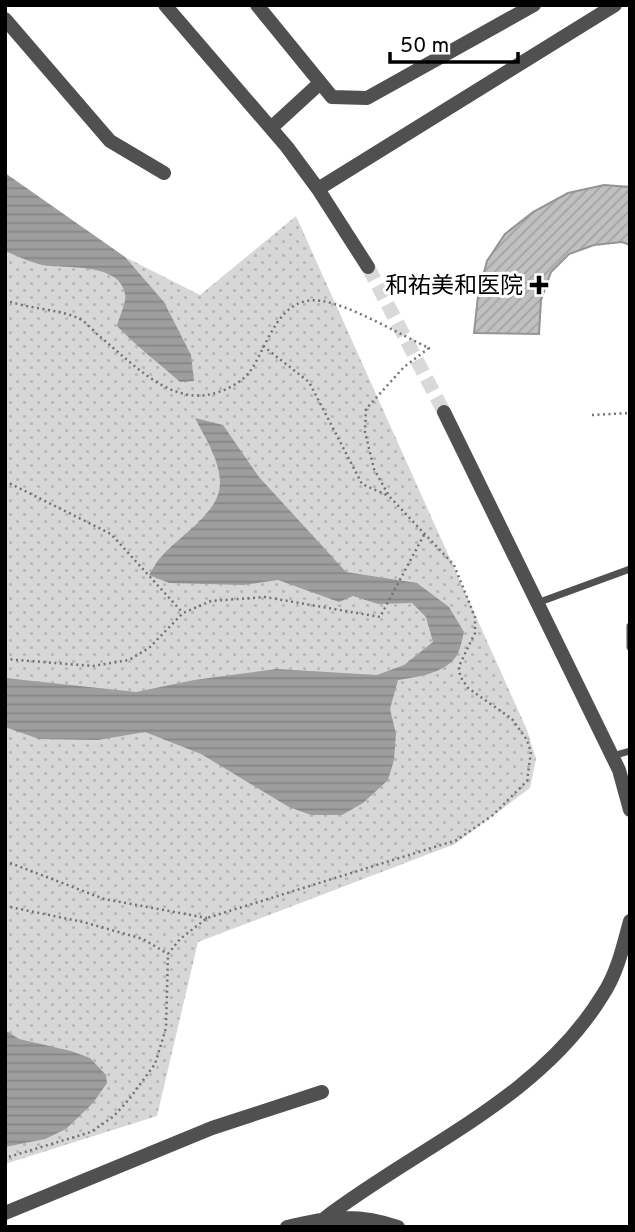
<svg xmlns="http://www.w3.org/2000/svg" width="635" height="1232" font-family="Overpass,'Noto Sans SC',sans-serif">
  <style>
    .green { fill: url(#green-dots) }
    .water { fill: url(#water-rules) }
    .building { fill: url(#building-hatch); stroke: #949494; stroke-width: 2 }
    .lines { fill: none; stroke-linecap: round; stroke-linejoin: round }
    .minor-tunnel { stroke: #d9d9d9; stroke-width: 14; stroke-dasharray: 14 7; stroke-linecap: butt }
    .path { stroke: #727272; stroke-width: 2.5; stroke-dasharray: 2 3.5; stroke-linecap: butt }
    .service { stroke: #505050; stroke-width: 7 }
    .minor { stroke: #505050; stroke-width: 14 }
    .poi-dot { fill: #000; stroke: #fff; stroke-width: 2.5 }
    .labels { text-anchor: middle; stroke-width: 6; stroke-linejoin: round; paint-order: stroke }
    .poi-label { font-size: 23px; fill: #000; stroke: #fff; text-anchor: end }
  </style>
  <defs>
    <pattern id="green-dots" width="8" height="8" patternUnits="userSpaceOnUse" patternTransform="scale(1.75)"><rect width="8" height="8" fill="#d7d7d7"/><path d="M2 2h.1M6 6h.1" fill="none" stroke="#b7b7b7" stroke-width="1.8" stroke-linecap="round"/></pattern>
    <pattern id="water-rules" width="6" height="5" patternUnits="userSpaceOnUse" patternTransform="scale(1.75)"><rect width="6" height="5" fill="#9e9e9e"/><path d="M0 2.5h6" fill="none" stroke="#868686"/></pattern>
    <pattern id="building-hatch" width="6" height="6" patternUnits="userSpaceOnUse" patternTransform="scale(1.75)"><rect width="6" height="6" fill="#c0c0c0"/><path d="M-1 1l2-2M0 6l6-6M5 7l2-2" fill="none" stroke="#a3a3a3"/></pattern>
  </defs>
  <rect width="100%" height="100%" fill="#fff"/>
  <!-- green -->
  <path class="green" d="M5 173 125 257 200 295 296 216 527 730 536 759 530 788 455 844 198 942 157 1116 5 1164Z"/>
  <!-- water -->
  <path class="water" d="M5 173 125 257 164 302 191 355 194 381 180 382C159 363 136 346 117 326 119 317 127 302 125 294 120 262 65 269 42 265 30 262 17 256 5 251Z
    M195 418 223 425 259 477 346 572 417 583 449 607 464 632C462 640 460 652 455 658 442 674 417 677 398 680L390 709 396 734 394 760 388 780 363 803 342 815H311L289 807 201 754 145 732 98 740 39 739 5 727V678L136 692 194 680 277 669 377 675 404 665 433 642 426 617 412 603 378 604 353 596 339 602 278 580 243 585 169 583 149 575C153 569 156 562 161 557 178 536 220 514 220 483 220 460 205 438 195 418Z
    M5 1030 19 1039 71 1051 90 1058 106 1075 107 1083 93 1103 66 1129 45 1139 5 1147Z"/>
  <!-- building -->
  <path class="building" d="M604 185 630 187V245L622 242 594 245 569 254 551 272 541 300 539 334 474 333 478 296 487 261 505 234 533 212 568 193Z"/>
  <g class="lines">
    <!-- minor-tunnel -->
    <path class="minor-tunnel" d="M368 267 444 412"/>
    <!-- path -->
    <path class="path" d="M5 300C28 309 58 309 78 318 85 321 92 329 98 335 128 359 165 401 206 395 222 393 242 383 251 370 269 343 279 294 322 301 350 305 401 335 429 348L404 367 366 409 365 432 374 469 389 496 454 565 475 617V633L459 666 460 676 468 688 512 719 527 740 531 752 527 781 493 815 457 840 207 918 180 939 168 954 166 1028 155 1064 130 1098 114 1116 91 1132 5 1158
      M263 346 309 382 362 484 389 496
      M592 415 630 413
      M5 481 111 534 182 612
      M5 659 93 666 129 660 149 648 183 613 211 601 265 597 380 617 425 533
      M5 861 104 899 207 918
      M5 906 83 922 143 939 168 954"/>
    <!-- service -->
    <path class="service" d="M537 603 630 569
      M630 626V647
      M612 756 630 751"/>
    <!-- minor -->
    <path class="minor" d="M165 5 287 147 318 189 368 267
      M257 5 332 97 367 98 534 5
      M5 19 110 141 164 173
      M271 128 320 83
      M318 189 615 5
      M444 412 619 770 630 810
      M5 1213 212 1128 322 1092
      M325 1218C418 1147 539 1099 602 996 617 974 623 947 630 921
      M287 1227C328 1217 357 1213 398 1227"/>
  </g>
  <!-- markers -->
  <path class="poi-dot" d="M535.5 274.5h7v7h7v7h-7v7h-7v-7h-7v-7h7z"/>
  <g class="labels">
    <!-- poi labels -->
    <g class="poi-label">
      <text x="523" y="293">和祐美和医院</text>
    </g>
  </g>
  <!-- border -->
  <rect width="635" height="1232" fill="none" stroke="#000000" stroke-width="14"/>
  <!-- scale -->
  <path d="M390 52v10h128v-10" fill="none" stroke="#000000" stroke-width="3.5"/>
  <text x="400" y="52" font-size="21" fill="#000000" stroke="#ffffff" stroke-width="5" paint-order="stroke">50 m</text>
</svg>
